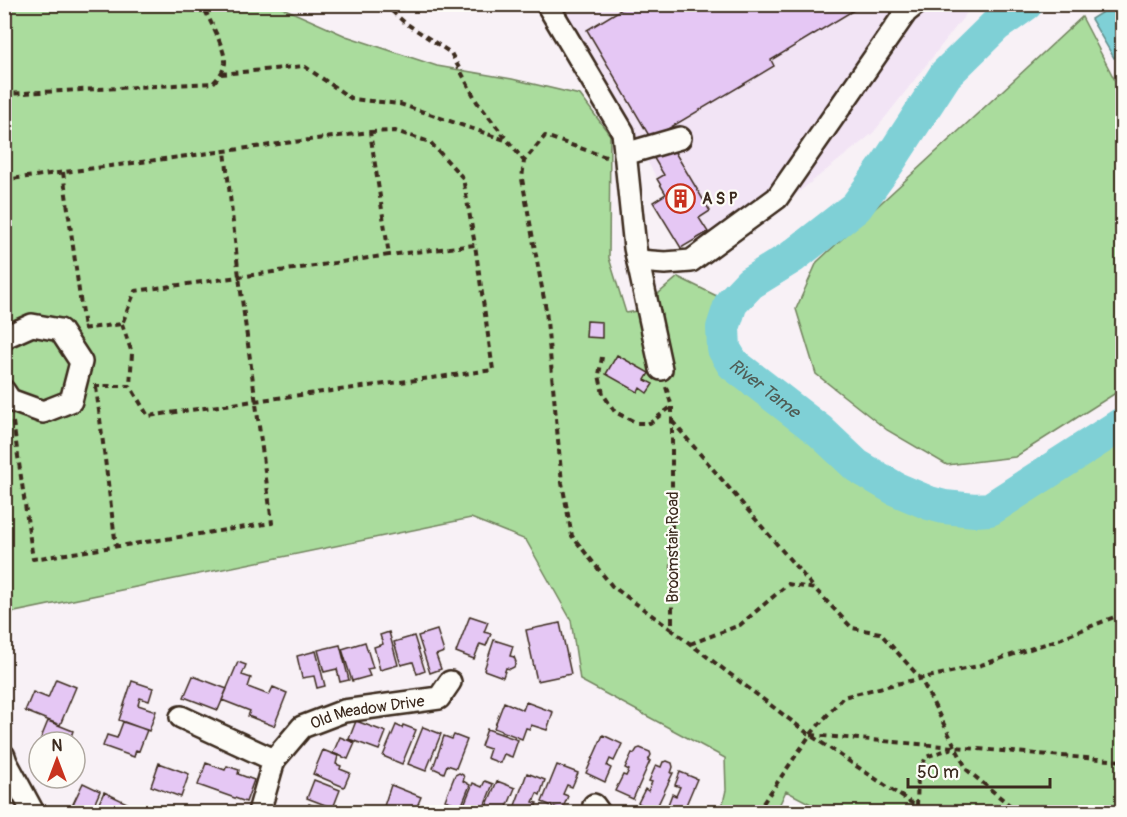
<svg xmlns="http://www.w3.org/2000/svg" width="1127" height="817" font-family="Pangolin,sans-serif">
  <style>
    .built { fill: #f2e4f5 }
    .green { fill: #aadc9d; stroke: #72835e; stroke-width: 1.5 }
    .water { fill: #7fd0d6; stroke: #648e8c; stroke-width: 1.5 }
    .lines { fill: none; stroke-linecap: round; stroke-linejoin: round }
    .river { stroke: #7fd0d6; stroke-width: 34 }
    .building { fill: #e5c7f4; stroke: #3b2a1e; stroke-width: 1.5 }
    .minor-casing { stroke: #3b2a1e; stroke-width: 26 }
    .path { stroke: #3b2a1e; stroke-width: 4; stroke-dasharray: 6 4.5; stroke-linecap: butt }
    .minor { stroke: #fdfcf7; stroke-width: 21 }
    .labels { text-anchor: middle; stroke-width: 4.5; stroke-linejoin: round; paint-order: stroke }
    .poi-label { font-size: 16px; font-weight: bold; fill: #3b2a1e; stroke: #fdfcf7; text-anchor: start }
    .street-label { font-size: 16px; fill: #3b2a1e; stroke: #fdfcf7 }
    .water-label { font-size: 18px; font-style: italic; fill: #4f5c55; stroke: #fdfcf7 }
  </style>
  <rect width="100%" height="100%" fill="#f8f1f6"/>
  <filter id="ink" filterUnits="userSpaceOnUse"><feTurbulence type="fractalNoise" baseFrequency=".0167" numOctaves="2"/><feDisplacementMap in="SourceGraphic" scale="12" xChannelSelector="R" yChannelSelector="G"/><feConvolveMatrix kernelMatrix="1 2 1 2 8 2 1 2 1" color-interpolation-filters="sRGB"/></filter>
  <g filter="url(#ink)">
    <!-- built -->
    <path class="built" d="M557 5H973L873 133 707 265Z"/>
    <!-- green -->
    <path class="green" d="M5 5H276L346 36 437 66 512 79 580 95 610 135 609 258 626 313 653 308 659 293 678 277 731 303C723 327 718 341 733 364L820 431 857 466 897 489 929 503 944 507 975 510 990 509 1122 424V812H826L786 791 776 812H721L726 790 725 758 580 680 571 620 526 540 471 518 5 614Z
      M1082 17 1122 94V389L1015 457 947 465 887 430 816 374 796 309 817 262Z"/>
    <!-- water -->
    <path class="water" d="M1115 4 1122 5V53L1114 58 1091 19Z"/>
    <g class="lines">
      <!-- river -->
      <path class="river" id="s1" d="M1026 4 995 26 946 74 888 163 856 207 792 257 750 283 731 303 723 328 724 349 733 364 820 431 857 466 896 489 929 503 944 507 975 510 990 509 1122 424"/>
    </g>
    <!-- building -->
    <path class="building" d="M630 4H864L771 60 774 66 651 139 587 30Z
      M670 144 710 211 699 218 708 232 681 248 653 202 666 194 657 179 664 175 652 155Z
      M587 321 602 322V338L586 337Z
      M617 355 649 373 645 380 653 384 647 393 640 388 638 392 606 374Z
      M470 616 488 622 484 632 491 634 486 646 480 644 474 659 456 652Z
      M560 623 571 674 537 681 526 630Z
      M437 630 444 652 436 655 441 669 430 673 418 636Z
      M389 632 398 665 380 670 374 647 383 644 380 635Z
      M414 636 425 671 417 674 413 662 401 665 394 642Z
      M494 640 513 646 510 656 514 657 516 662 514 667 510 669 506 668 503 677 484 670Z
      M365 642 373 668 367 669 370 676 352 681 342 649Z
      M340 645 349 680 340 682 337 669 324 672 318 650Z
      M316 651 325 686 317 688 314 676 302 678 297 656Z
      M238 662 246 665 242 675 251 678 248 687 269 695 273 687 287 693 274 726 248 716 250 711 222 700Z
      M193 676 227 689 218 710 184 697Z
      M56 679 76 687 60 725 25 711 33 692 48 698Z
      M132 681 153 688 149 701 140 698 138 705 156 711 149 731 119 720Z
      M504 702 523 710 526 702 553 712 547 730 531 725 530 729 526 728 522 739 494 728Z
      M48 721 73 731 69 742H50L41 738Z
      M356 721 386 732 379 750 349 739Z
      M123 722 147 730 139 751 136 750 134 757 103 746 107 735 117 738Z
      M396 725 402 728 403 725 416 730 402 764 383 756Z
      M423 727 441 734 426 771 408 764Z
      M487 729 518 740 512 757 504 754 500 763 487 758 490 749 481 746Z
      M454 735 467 740 456 768 447 765 444 773 433 768 444 736 452 739Z
      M603 735 622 744 614 761 610 759 607 766 611 768 605 782 586 773Z
      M340 737 355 743 348 759 333 753Z
      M640 748 650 752 651 755 648 761H650L633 799 615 791 623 775 626 776 629 770 625 768 632 753 634 754 637 749Z
      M323 750 338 756 336 764 341 766 340 769 350 773 344 787 313 774Z
      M667 761 672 763 673 767 671 773H673L655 811 638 803 645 789 648 791 652 782 649 781 656 765 661 767 663 762Z
      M159 763 189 774 181 797 151 786Z
      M206 763 225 770 227 766 239 770 238 774 254 780 246 802 198 785Z
      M557 765 578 773 572 787 567 785 563 794 568 796 562 810 542 802Z
      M680 772 697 779 683 812H672L666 810 672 794 676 796 680 787 675 785Z
      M459 773 463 775 464 778 463 781 470 785 459 812H451L454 803 445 800 455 775Z
      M527 773 545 780 540 795 537 793 533 802 537 803 534 812H517L513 811Z
      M314 780 340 790 333 808 307 798Z
      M485 781 493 784 482 812 474 809 472 812H461L473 783 482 787Z
      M497 781 515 788 505 812H484Z
      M83 783 100 791 91 812 73 804Z
      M391 785 421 797 418 804 424 806 421 812H401L384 806Z
      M104 792 127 803 123 812H95Z
      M309 804 330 812H305Z"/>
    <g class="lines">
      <defs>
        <g id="minor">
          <path d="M547 4 623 132 635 248 661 369"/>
          <path d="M625 154 680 138"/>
          <path d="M638 261 665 263 691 261 777 198 906 12 916 4"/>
          <path d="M4 339 5 337 32 325 60 330 81 362 71 401 43 412 10 400 4 391"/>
          <path d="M181 717 274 760"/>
          <path d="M4 756 6 762 33 812"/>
          <path d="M594 805 599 812"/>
          <path id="s2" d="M259 812 274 760 302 727 344 711 439 698 450 682"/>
        </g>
      </defs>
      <!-- minor casing -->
      <use href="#minor" class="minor-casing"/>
      <!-- path -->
      <path class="path" d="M384 4 404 22 451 53 477 102 524 161
        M221 74 304 66 352 99 400 104 508 141
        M4 94 213 83C218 78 224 71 225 63 226 50 208 17 202 4
        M370 132 395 131 430 142 463 178 475 245
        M606 157 545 136 524 161 522 179 546 310 562 483 572 536 612 586 672 630
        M63 172 84 328
        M4 180 370 132 389 255 239 277 135 291 122 324 81 329
        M122 324 132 353 130 386
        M602 357 599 375 603 394 615 412 637 423H650L671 407
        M94 386H130L148 416 254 401 493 370 475 245 389 255
        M96 387 116 547
        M666 387 672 407V630L810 735 925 812
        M672 421 815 589
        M13 422 33 559 272 523 239 277 225 151
        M690 644 740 625 788 584 815 589 852 628 880 633 921 679 967 770 1018 812
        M811 735 1122 761
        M917 806 918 775 926 757 952 748
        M757 812 810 735 843 697 887 686 978 666 1054 641 1122 614"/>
      <!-- minor -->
      <use href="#minor" class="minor"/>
    </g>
  </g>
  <!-- icons -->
  <defs>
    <symbol id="building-ring" viewBox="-11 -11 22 22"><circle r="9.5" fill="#fdfcf7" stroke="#c8321e" stroke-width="1.5"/><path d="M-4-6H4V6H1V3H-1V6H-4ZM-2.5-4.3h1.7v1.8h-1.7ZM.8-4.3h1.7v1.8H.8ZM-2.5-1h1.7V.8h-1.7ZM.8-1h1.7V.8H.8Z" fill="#c8321e"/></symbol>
  </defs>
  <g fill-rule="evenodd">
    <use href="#building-ring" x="664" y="182" width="33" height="33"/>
  </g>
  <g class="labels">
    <!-- poi labels -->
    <g class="poi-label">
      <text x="702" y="204">A S P</text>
    </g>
    <!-- street labels -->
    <g class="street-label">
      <text transform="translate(672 547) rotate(-90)" y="6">Broomstair Road</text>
      <text dy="6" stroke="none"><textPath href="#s2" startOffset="165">Old Meadow Drive</textPath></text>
    </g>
    <!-- water labels -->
    <g class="water-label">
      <text dy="6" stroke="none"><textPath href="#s1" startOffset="530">River Tame</textPath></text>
    </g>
  </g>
  <!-- margin -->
  <rect width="1127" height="817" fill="none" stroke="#fdfcf7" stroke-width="24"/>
  <rect x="12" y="12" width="1103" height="793" fill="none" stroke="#3b2a1e" stroke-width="2" filter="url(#ink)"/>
  <!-- north arrow -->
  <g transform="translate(57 760)"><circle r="28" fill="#fdfcf7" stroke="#afa8a0" stroke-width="1.5"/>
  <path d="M0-4.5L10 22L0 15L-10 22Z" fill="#c8321e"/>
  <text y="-9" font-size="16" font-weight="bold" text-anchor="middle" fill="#3b2a1e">N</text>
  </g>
  <!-- scale -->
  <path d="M908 778v9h142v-9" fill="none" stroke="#3b2a1e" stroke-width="3"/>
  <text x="917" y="778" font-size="18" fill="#3b2a1e" stroke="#fdfcf7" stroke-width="4.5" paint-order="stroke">50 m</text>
</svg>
